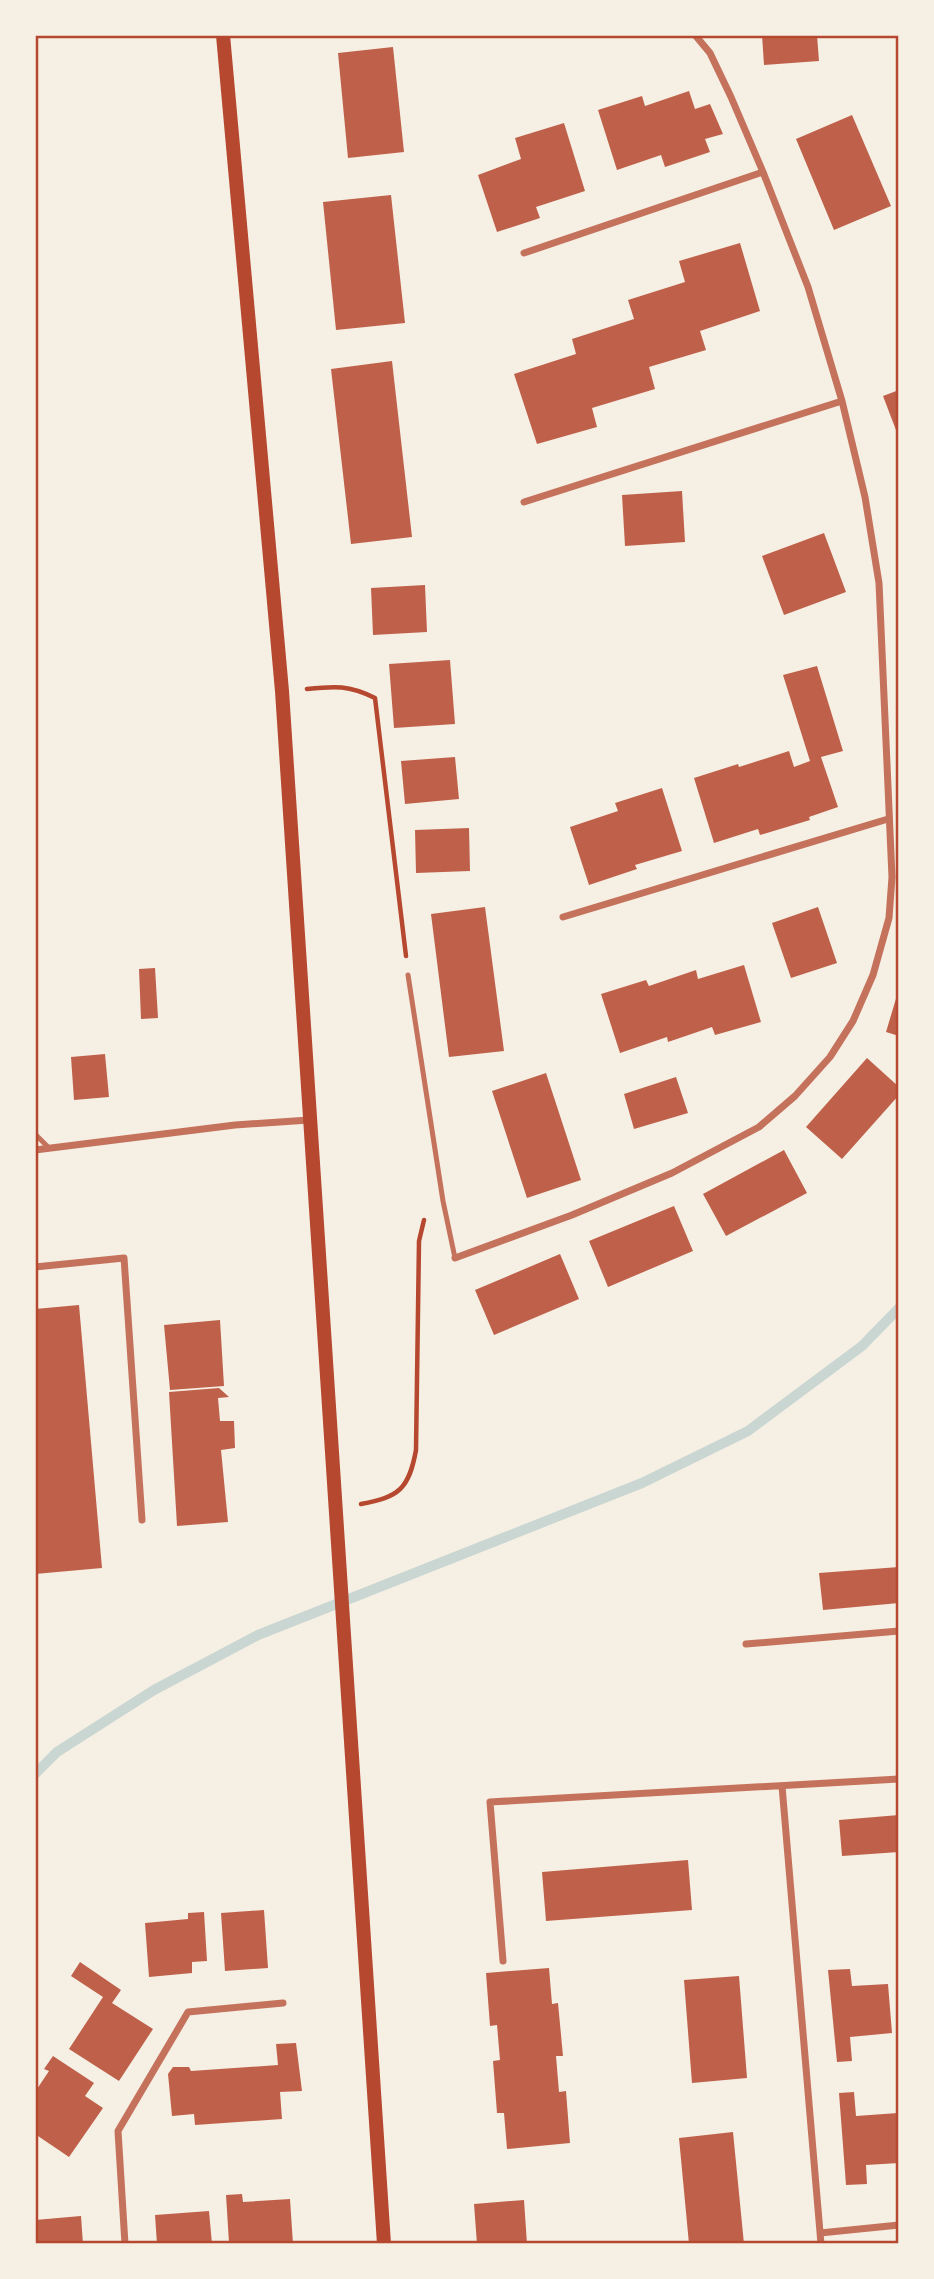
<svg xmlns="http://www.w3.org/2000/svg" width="934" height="2279" font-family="'Noto Sans',sans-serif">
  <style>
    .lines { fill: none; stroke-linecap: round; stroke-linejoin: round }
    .stream { stroke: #c9d6d2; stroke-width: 10 }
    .building { fill: #bf614a }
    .path { stroke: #b5482f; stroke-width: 4.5 }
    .service { stroke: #c5725c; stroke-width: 5 }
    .minor { stroke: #c5725c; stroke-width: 7 }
    .secondary { stroke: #b5482f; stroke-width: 14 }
    .neatline { fill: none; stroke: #b5482f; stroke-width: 2.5 }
  </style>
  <rect width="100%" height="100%" fill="#f6efe4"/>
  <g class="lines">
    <!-- stream -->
    <path class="stream" d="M35 1774 57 1752 154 1690 258 1635 642 1483 748 1431 862 1346 899 1308"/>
  </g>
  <!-- building -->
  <path class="building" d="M762 35H817L819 61 764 65Z
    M393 47 404 152 348 158 338 53Z
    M689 91 695 109 710 104 723 134 705 139 710 152 665 167 661 155 617 170 598 110 642 96 645 106Z
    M852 115 891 206 834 230 796 139Z
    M564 123 585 191 536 207 540 218 497 232 478 175 521 159 515 138Z
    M391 195 405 323 336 330 323 202Z
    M740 243 760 311 700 331 706 350 649 367 655 389 592 408 597 427 537 444 514 374 576 354 572 339 634 319 628 300 685 282 679 261Z
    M392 361 412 537 351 544 331 369Z
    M899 390V438L883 396Z
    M682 491 685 542 625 546 622 495Z
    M824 533 846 592 784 615 762 556Z
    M425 585 427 632 373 635 371 588Z
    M450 660 455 724 394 728 389 664Z
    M817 666 843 751 821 757 838 807 809 817 810 820 760 835 758 829 714 843 694 778 738 764 739 767 789 751 794 767 810 761 783 675Z
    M455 757 459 799 405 804 401 761Z
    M662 788 682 851 635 865 637 869 589 885 570 827 618 811 615 803Z
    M469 828 470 871 416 873 415 830Z
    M485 907 504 1051 449 1057 431 914Z
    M818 907 837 963 791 978 772 923Z
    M744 965 761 1022 715 1035 712 1027 668 1042 667 1037 620 1053 601 994 646 980 649 986 696 970 698 979Z
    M155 968 158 1018 141 1019 139 969Z
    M898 992H899V1036L886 1032Z
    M105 1054 109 1097 74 1100 71 1057Z
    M867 1058 899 1087V1095L842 1159 806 1127Z
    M546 1073 581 1180 527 1198 492 1091Z
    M676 1077 688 1113 634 1129 624 1094Z
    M784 1150 807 1193 726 1236 703 1194Z
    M674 1206 693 1251 608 1287 589 1241Z
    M560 1254 579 1299 494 1335 475 1290Z
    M79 1305 102 1568 35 1574V1309Z
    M220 1320 224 1386 170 1390 164 1325Z
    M219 1388 229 1397 218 1398 220 1421H234L235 1448 221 1450 228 1522 177 1526 169 1392Z
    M899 1567V1603L823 1610 819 1573Z
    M899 1815V1852L842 1856 839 1820Z
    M688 1860 692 1910 546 1921 542 1872Z
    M264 1910 268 1968 225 1971 221 1913Z
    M204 1912 207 1961 192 1962V1973L149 1977 145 1923 188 1919V1913Z
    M80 1962 121 1990 112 2003 153 2029 119 2081 69 2049 103 1997 71 1976Z
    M549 1968 552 2004 558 2003 563 2056H556L559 2092 566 2091 570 2143 507 2149 504 2113H497L493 2061 500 2060 497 2025 490 2026 486 1973Z
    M850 1969 852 1986 888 1984 892 2033 850 2037 852 2061 837 2062 828 1970Z
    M739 1976 747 2078 692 2083 684 1980Z
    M296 2043 302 2091 280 2092 282 2119 195 2125 194 2114 172 2116 168 2074 173 2067H189L191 2071 278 2065 276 2044Z
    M53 2056 94 2083 85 2096 103 2108 69 2157 35 2134V2092L49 2071 44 2069Z
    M854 2092 856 2116 898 2113 899 2163 866 2165 867 2184 846 2185 839 2093Z
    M733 2132 744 2244H689L679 2138Z
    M242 2194 243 2202 290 2199 293 2244 229 2243 226 2195Z
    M524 2200 527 2244H477L474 2204Z
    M209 2211 212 2244H157L155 2215Z
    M81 2216 83 2244H35V2220Z"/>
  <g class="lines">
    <!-- path -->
    <path class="path" d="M307 689C335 686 349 685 375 698L406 956
      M361 1504C399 1497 409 1489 416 1450L419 1241 424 1220"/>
    <!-- service -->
    <path class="service" d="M408 975 443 1201 455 1258
      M35 1134 49 1148"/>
    <!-- minor -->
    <path class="minor" d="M524 253 763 172
      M524 502 842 401
      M563 917 888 819
      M35 1150 235 1125 309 1120
      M455 1258 572 1215 672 1173 759 1127 795 1096 830 1057 853 1021 873 975 889 918 892 877 879 583 865 497 842 401 808 287 763 172 731 97 710 53 695 35
      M35 1267 124 1258 142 1520
      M746 1644 899 1631
      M782 1786 821 2244
      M503 1961 490 1802 899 1779
      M820 2233 899 2225
      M125 2244 118 2131 188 2012 283 2003"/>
    <!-- secondary -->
    <path class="secondary" d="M223 35 282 691 384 2244"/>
  </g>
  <!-- border -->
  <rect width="934" height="2279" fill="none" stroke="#f6efe4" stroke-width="74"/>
  <rect x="37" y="37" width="860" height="2205" class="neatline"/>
</svg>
